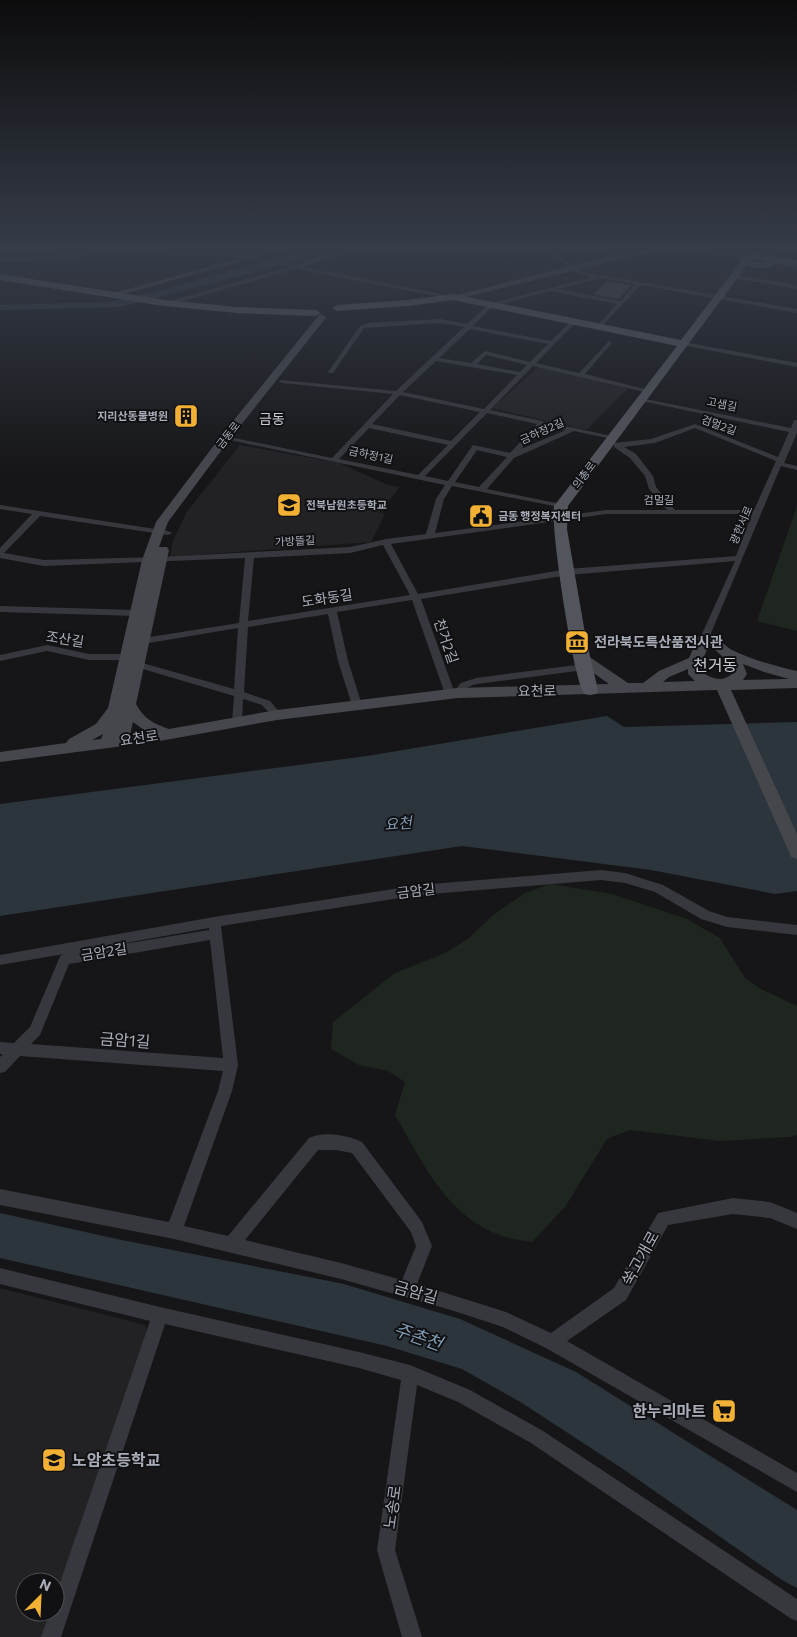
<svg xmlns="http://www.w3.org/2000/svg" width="797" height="1637" font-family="Commissioner,'Noto Sans KR',sans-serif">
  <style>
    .built { fill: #222225 }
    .green { fill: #1e261f }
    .water { fill: #2c353c }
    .building { fill: #404145; stroke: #303034 }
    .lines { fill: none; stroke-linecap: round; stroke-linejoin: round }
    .street { fill: #37383d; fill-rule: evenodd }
    .secondary { fill: #45474d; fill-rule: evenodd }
    .primary { fill: #53555c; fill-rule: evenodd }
    .labels { text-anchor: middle; stroke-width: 4; stroke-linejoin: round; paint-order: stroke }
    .far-street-label { font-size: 11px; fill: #a8adb8; stroke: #111113 }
    .far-poi-label { font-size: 11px; font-weight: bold; fill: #a8adb8; stroke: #111113; text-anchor: start }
    .far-quarter-label { font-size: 14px; fill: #c9ccd4; stroke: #111113 }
    .street-label { font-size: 14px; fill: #a8adb8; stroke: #111113 }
    .poi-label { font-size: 14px; font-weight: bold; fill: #a8adb8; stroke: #111113; text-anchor: start }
    .water-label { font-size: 15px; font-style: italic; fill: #7f9bb3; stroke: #111113 }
    .quarter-label { font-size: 16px; fill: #c9ccd4; stroke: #111113 }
    .near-street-label { font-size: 16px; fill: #a8adb8; stroke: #111113 }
    .near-poi-label { font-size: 16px; font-weight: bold; fill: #a8adb8; stroke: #111113; text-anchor: end }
    .near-water-label { font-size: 18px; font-style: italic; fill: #7f9bb3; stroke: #111113 }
  </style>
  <rect width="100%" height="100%" fill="#161618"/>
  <!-- built -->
  <path class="built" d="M539 367 630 386 586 430 492 408Z
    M240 445 339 463 388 485 400 487 379 512 385 514 371 542 170 557 173 541 186 513Z
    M0 1288 145 1325 150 1338 55 1611V1582H25V1612H55L46 1637H0Z"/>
  <!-- green -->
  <path class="green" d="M94 246H175L172 251 168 252 84 255 83 253Z
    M797 506V631L757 621Z
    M550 884 612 894 687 919 720 938 745 978 761 989 797 1006V1135L790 1137 720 1141 630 1130 607 1139 565 1207 532 1242C522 1240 511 1239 502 1236 446 1216 423 1163 395 1115L405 1082 388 1071 359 1065 331 1049 333 1022 395 973 443 954 468 939 493 915 525 893Z"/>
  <!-- water -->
  <path class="water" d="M321 246H355L120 307 0 310V305L108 302 154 292Z
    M607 716 624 727 797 722V891L775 894 651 870 462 846 0 916V804L367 756Z
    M0 1213 117 1239 344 1284 460 1319 576 1372 797 1510V1588L782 1580 623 1469 522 1403 462 1369 387 1346 0 1258Z"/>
  <!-- building -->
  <path class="building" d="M607 281 631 285 619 299 594 294Z"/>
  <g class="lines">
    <!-- street -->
    <path class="street" d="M89 246H95L79 259 0 262V258L77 255 79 252Z
      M532 246C555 246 566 265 586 273L797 309V313L641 285 600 328 598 327V325L617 304 550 291 493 306 473 326 551 341 572 320H576V322L536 363 579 373 609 341 612 343 611 344 585 374 652 391 649 393 533 366 490 410 616 437 612 439 574 431 514 458 487 489 561 504 565 506 564 508 452 486 444 499 435 533 606 510H667L649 489 645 476 630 458 614 447V443L651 439 695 424 778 457 789 432 642 401 640 400V398L791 428 794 420H797V433L784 463 797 466V470L781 466 709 638 706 639 701 636 735 561 568 575 421 599 454 691 461 683 476 678 584 664 589 667 584 670 477 684C473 685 469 686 466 689 462 693 462 698 454 695L450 697 445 694 412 600 337 612 348 661 362 705 357 708 352 705 338 661 328 614 248 627 244 692 270 701 282 715 281 717H273L262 705 243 699 242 722 237 726 232 722 234 696 136 667 134 665 139 662 234 689 238 628 143 644 138 641 143 638 239 623 245 558 44 566 0 558V548L32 514 0 509V505L168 531 172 533 168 535 40 516 4 553 44 560 160 557 350 547 386 539 426 534 436 499 445 485 230 440 234 438 332 458 393 394 282 383 279 381 280 380 396 391 464 327 440 323 364 328 333 373H329L328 372 360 326 368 323 440 319 467 324 489 304 592 277 575 272 549 252ZM600 278 635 284 620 301 558 289ZM470 329 548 344 530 362 485 351 471 363 439 358ZM486 355 527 365 520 372 477 364ZM436 361 517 375 484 409 403 392ZM400 395 480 412 451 441 372 424ZM487 413 537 424 510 453 473 445 448 481 425 476ZM543 425 566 430 521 449ZM369 428 448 445 418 475 339 459ZM695 428 776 461 754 510H675L656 487 653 476 636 454 624 447 655 443ZM477 450 507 457 479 487 455 482ZM606 514H752L736 556 568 569 418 594 391 544ZM383 545 410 595 248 621 254 558 350 553Z
      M656 246H680L677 248Z
      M684 246H693L707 249 704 251Z
      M171 252H228L456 297 453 299 296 269 175 303 173 302V300L290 267 228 256 169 255Z
      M735 275 797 285V289L733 278Z
      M684 342 797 363V367L682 345V343Z
      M0 606 137 610 142 613 137 616 0 612Z
      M47 645 89 654H127L132 657 127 660H89L47 651 0 661V655Z
      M601 870 625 873 663 885 709 911 727 917 797 925V935L727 927 701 919 655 892 625 883 601 880 419 895 221 926 238 1065 232 1091 184 1226 228 1236 309 1138C325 1131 346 1135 362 1142L422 1222 432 1246 417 1284 506 1312 551 1333 614 1288 658 1213 733 1198 770 1202 797 1213V1229L770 1218 733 1214 668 1225 626 1300 567 1341 797 1473V1492L546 1348 503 1327 451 1310 341 1279 174 1239 0 1205V1189L169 1222 218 1091 223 1071 20 1056 5 1072 0 1073V1057L3 1054H0V1042L14 1043 30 1027 59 959 61 955 64 954 0 965V955L214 917 419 885ZM209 928V930L81 951ZM210 940 223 1058 31 1044 40 1035 69 964ZM318 1150H336L352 1153 411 1232 416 1246 402 1280 341 1263 245 1240Z
      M0 1268 160 1307 359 1352 410 1365 470 1390 543 1431 797 1599V1621L790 1618 531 1443 458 1402 417 1385 395 1550 422 1637H402L377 1550 401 1380 359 1368 165 1324 61 1637H41L50 1612H55V1597L150 1321 0 1284Z"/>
    <!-- secondary -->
    <path class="secondary" d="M284 246H295L117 296 110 294Z
      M364 246H376L322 260 301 269 294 267 317 256Z
      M675 247 706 248 755 254 759 256 755 258 690 252 642 254 453 300 449 297 626 252Z
      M768 258 797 264V268L768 262Z
      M322 314 326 317 325 319 229 440 168 522 159 547H167L169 550 136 704C144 719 154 724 169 729L277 710 458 688 609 684 578 662 576 659 578 656H588L628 683H643L659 671 689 658 699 636 706 632C717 635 723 645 732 650 752 660 775 666 797 671V688L731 690 797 834V859L791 857 789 852 717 690 458 698 277 720 154 742 0 762V752L66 743 69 739 96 724 108 708 142 560 156 522 221 436 319 315ZM709 645C719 653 729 661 733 673 723 683 712 679 702 672V661ZM743 664 764 672 789 679 743 680 747 674ZM688 669V674L695 681 663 682 669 677ZM133 722 148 733 130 735ZM103 734 101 739 92 740Z"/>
    <!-- primary -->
    <path class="primary" d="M755 253 797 260V264L777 262C769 270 758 269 747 265L568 506 567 529 586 639 598 690 596 694 590 695 584 694C573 677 550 526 554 506L677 346 453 300 408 306 337 311 332 308 337 305 408 300 453 294 681 340 741 261 743 256ZM755 259 767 262 760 263 751 260Z
      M0 274 166 300 237 307 316 310 321 313 316 316 237 313 164 306 0 280Z"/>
  </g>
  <!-- sky -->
  <linearGradient id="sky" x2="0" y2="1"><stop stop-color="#0c0c0d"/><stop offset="0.52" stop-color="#363c48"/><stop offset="1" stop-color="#363c48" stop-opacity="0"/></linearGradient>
  <rect width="797" height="475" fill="url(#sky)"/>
  <!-- icons -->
  <defs>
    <symbol id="building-square" viewBox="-11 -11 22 22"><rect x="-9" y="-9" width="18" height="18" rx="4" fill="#f2b134" stroke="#111113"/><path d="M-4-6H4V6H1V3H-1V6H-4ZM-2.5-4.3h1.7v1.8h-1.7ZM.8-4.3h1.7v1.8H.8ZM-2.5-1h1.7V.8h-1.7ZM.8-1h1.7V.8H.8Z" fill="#111"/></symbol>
    <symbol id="school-square" viewBox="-11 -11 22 22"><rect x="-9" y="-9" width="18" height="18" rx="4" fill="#f2b134" stroke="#111113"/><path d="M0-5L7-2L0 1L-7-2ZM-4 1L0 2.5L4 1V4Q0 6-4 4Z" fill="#111"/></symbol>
    <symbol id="civic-square" viewBox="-11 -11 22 22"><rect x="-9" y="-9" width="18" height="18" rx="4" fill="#f2b134" stroke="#111113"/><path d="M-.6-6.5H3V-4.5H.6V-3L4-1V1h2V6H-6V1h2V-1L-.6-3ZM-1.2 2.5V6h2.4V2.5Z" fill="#111"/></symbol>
    <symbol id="museum-square" viewBox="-11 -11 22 22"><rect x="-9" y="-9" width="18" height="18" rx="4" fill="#f2b134" stroke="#111113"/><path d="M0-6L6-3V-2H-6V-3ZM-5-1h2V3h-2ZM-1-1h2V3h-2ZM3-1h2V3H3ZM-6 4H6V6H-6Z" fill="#111"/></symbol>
    <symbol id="supermarket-square" viewBox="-11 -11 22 22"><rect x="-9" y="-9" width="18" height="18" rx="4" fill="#f2b134" stroke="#111113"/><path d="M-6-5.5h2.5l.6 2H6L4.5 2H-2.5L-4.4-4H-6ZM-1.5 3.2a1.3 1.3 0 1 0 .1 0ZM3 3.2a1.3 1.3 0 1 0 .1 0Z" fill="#111"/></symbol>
  </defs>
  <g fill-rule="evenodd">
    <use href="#building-square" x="172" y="402" width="28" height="28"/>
    <use href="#school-square" x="275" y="491" width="28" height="28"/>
    <use href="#civic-square" x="467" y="502" width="28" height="28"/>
    <use href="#museum-square" x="563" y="628" width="28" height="28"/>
    <use href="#supermarket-square" x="710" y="1397" width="28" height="28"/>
    <use href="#school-square" x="40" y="1446" width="28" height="28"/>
  </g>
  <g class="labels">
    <!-- far-street labels -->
    <g class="far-street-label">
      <text transform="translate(722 404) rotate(11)" y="4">고샘길</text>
      <text transform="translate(719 425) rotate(20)" y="4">검멀2길</text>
      <text transform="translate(542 431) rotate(-24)" y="4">금하정2길</text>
      <text transform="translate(228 435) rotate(-52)" y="4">금동로</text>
      <text transform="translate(371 455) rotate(12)" y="4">금하정1길</text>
      <text transform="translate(584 475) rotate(-53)" y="4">의총로</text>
      <text x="659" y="504">검멀길</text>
      <text transform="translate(741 525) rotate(-67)" y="4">광한서로</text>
      <text transform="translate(295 541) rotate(-3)" y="4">가방뜰길</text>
    </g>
    <!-- far-poi labels -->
    <g class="far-poi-label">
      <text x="168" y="420" text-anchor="end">지리산동물병원</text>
      <text x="306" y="509">전북남원초등학교</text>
      <text x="498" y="520">금동 행정복지센터</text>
    </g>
    <!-- far-quarter labels -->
    <g class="far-quarter-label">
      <text x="272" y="424">금동</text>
    </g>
    <!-- street labels -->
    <g class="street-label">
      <text transform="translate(327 598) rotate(-9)" y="5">도화동길</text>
      <text transform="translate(65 639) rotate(9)" y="5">조산길</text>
      <text transform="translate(446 641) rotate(71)" y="5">천거2길</text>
      <text transform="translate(537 691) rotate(-1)" y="5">요천로</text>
      <text transform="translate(139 738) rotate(-8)" y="5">요천로</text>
      <text transform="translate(416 891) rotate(-7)" y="5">금암길</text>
      <text transform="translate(104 952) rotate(-9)" y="5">금암2길</text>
    </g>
    <!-- poi labels -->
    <g class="poi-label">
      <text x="594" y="647">전라북도특산품전시관</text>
    </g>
    <!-- water labels -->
    <g class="water-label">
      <text transform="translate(398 824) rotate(-5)" y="5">요천</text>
    </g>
    <!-- quarter labels -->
    <g class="quarter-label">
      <text x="715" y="671">천거동</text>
    </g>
    <!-- near-street labels -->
    <g class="near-street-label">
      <text transform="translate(125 1040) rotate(4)" y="6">금암1길</text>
      <text transform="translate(640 1258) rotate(-61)" y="6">쑥고개로</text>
      <text transform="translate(416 1292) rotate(16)" y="6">금암길</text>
      <text transform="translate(392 1507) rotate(-82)" y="6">노송로</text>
    </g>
    <!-- near-poi labels -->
    <g class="near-poi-label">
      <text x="706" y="1417">한누리마트</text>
      <text x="72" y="1466" text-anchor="start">노암초등학교</text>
    </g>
    <!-- near-water labels -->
    <g class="near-water-label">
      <text transform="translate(418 1337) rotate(19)" y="6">주촌천</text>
    </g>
  </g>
  <!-- north arrow -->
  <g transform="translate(40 1597) rotate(24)"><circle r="24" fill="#111113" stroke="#4d4f55"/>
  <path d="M0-4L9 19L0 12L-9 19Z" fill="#f2b134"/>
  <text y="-8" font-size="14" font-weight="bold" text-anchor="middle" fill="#a8adb8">N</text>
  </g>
</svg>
